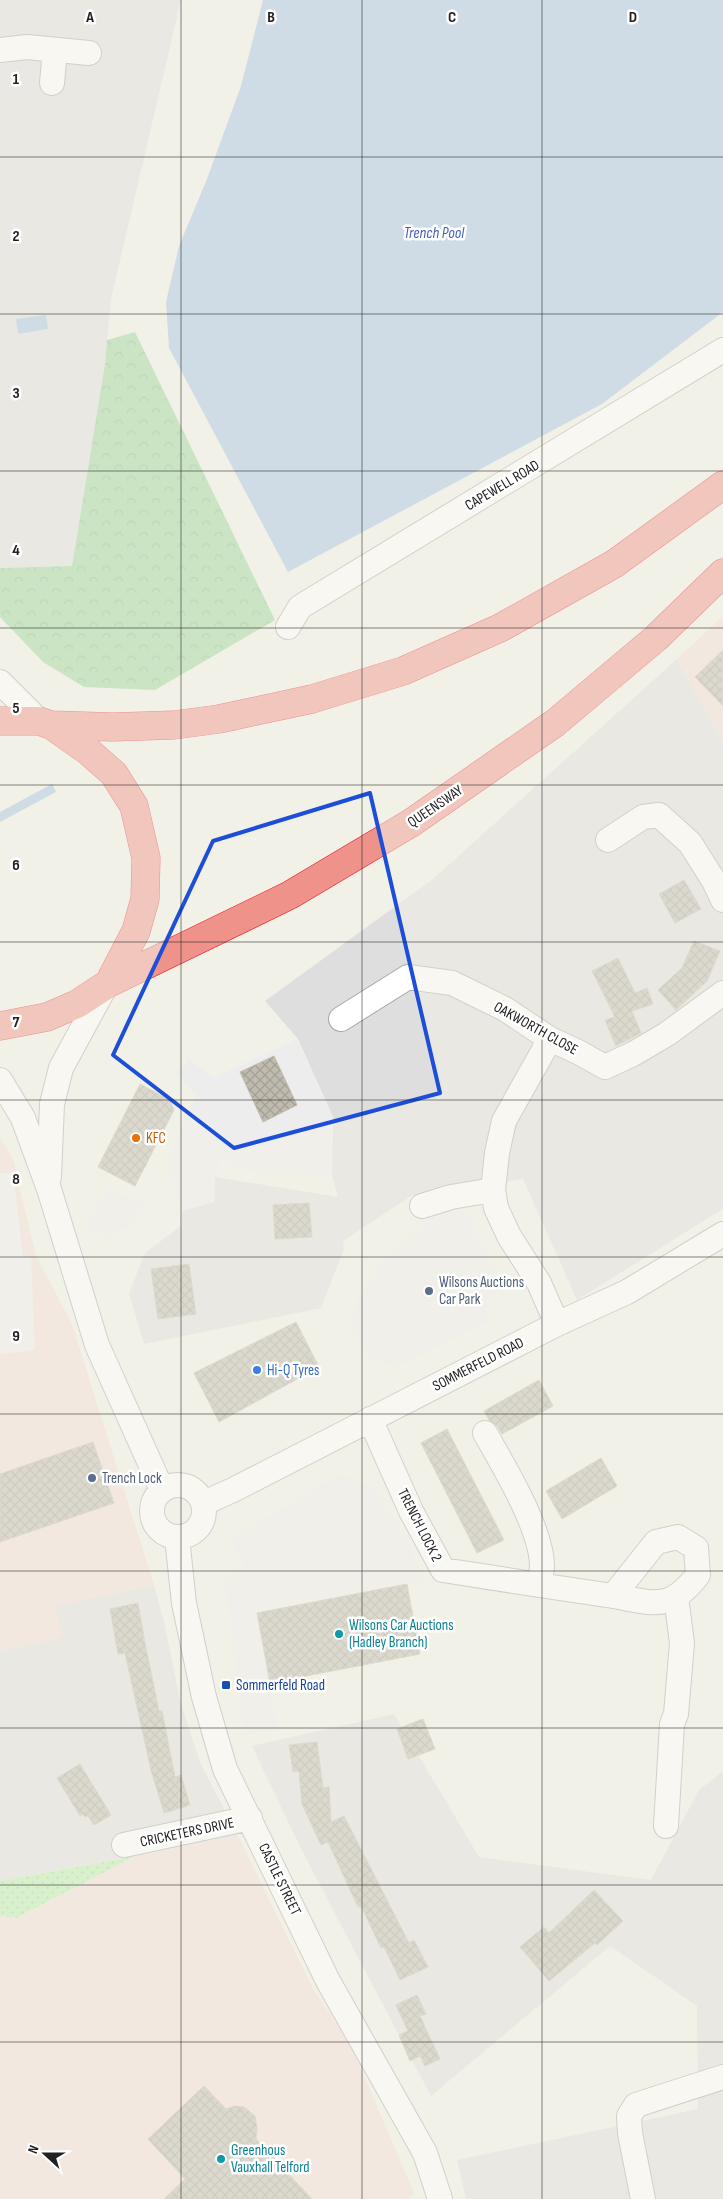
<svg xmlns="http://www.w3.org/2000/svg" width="723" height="2199" font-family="'Sofia Sans Condensed',sans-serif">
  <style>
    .residential { fill: #dfdede }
    .commercial { fill: #f3ded5 }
    .grass { fill: url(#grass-dots) }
    .forest { fill: url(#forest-crowns) }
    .parking { fill: #ededed; fill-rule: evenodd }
    .water { fill: #a4c4e2 }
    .building { fill: url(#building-cross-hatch); stroke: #c5bca8 }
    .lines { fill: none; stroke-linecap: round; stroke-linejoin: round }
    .minor-casing { stroke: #a8a8a8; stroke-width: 26 }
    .highway-casing { stroke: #e91b2b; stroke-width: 29 }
    .minor { stroke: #fff; stroke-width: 24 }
    .highway { stroke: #ee928a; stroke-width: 28 }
    .marked { fill: none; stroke: #1d4ed8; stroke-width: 4; stroke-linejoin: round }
    .grid { fill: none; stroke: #212121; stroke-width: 1; stroke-opacity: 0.55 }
    .food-dot { fill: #e8710a; stroke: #fff; stroke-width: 2 }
    .service-dot { fill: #5c6f8a; stroke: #fff; stroke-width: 2 }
    .shop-dot { fill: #3f7fe0; stroke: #fff; stroke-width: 2 }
    .culture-dot { fill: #0f9aa8; stroke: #fff; stroke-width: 2 }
    .transit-dot { fill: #1a4fb4; stroke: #fff; stroke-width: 2 }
    .labels { text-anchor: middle; stroke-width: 5; stroke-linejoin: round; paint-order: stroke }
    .street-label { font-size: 15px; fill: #212121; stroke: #fff }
    .food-label { font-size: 15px; fill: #c56008; stroke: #fff; text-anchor: start }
    .service-label { font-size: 15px; fill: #4e5e75; stroke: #fff; text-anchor: start }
    .shop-label { font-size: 15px; fill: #366cbe; stroke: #fff; text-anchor: start }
    .culture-label { font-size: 15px; fill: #0d838f; stroke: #fff; text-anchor: start }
    .transit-label { font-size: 15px; fill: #164399; stroke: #fff; text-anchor: start }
    .water-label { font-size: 16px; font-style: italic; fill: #4560b9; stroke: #fff }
    .grid-label { font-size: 16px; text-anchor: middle; font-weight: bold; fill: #212121; stroke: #fff; stroke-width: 5; stroke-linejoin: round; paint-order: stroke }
  </style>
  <defs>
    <pattern id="grass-dots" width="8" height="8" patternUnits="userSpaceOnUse" patternTransform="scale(1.25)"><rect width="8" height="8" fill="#b9efaa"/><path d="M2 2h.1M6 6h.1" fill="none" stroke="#9fcd92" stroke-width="1.8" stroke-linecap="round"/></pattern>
    <pattern id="forest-crowns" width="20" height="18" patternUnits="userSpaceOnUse" patternTransform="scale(1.25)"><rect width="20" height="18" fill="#9ad499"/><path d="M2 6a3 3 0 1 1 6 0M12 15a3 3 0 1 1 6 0" fill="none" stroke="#84b684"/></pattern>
    <pattern id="building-cross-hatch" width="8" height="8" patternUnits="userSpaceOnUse" patternTransform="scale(1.25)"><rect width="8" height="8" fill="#bfbbaf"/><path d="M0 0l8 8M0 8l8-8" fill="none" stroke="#a4a096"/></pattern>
  </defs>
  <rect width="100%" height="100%" fill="#f2f1e7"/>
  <!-- residential -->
  <path class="residential" d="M0 0H181L111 299 105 364 72 566 0 568Z
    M677 659 723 741V1209L577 1300 523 1179 411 1196 343 1241 344 1249 321 1308 144 1344 129 1293 145 1253 182 1225V1211L214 1202 215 1177 338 1197 332 1175 333 1117 298 1039 265 1001 433 879Z
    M154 1585 164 1622 181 1704 200 1762 238 1836 0 1881V1651L62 1637 55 1605Z
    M394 1714 479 1857 651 1880 699 1790 723 1771V2199H466L457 2160 698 2109 697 2006 610 1946 431 2096 301 1849 252 1746Z"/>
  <!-- commercial -->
  <path class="commercial" d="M723 616V741L677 659Z
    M0 1137 13 1159 36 1256 72 1324 154 1585 55 1605 63 1637 0 1651Z
    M238 1836 313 1989 350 2043 414 2193 409 2199H0V1916L18 1918 135 1856Z"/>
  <!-- grass -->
  <path class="grass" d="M135 1856 17 1918 0 1916V1881Z"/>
  <!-- forest -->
  <path class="forest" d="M135 332 275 620 155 690 84 687 43 662 0 617V568L72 566 105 364 107 340Z"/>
  <!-- parking -->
  <path class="parking" d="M297 1039 333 1117 332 1175 267 1176 227 1165V1157L222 1156 215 1177 214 1202 182 1211 173 1177 164 1167 196 1096 177 1073 189 1059 213 1078ZM274 1056 297 1105 263 1122 240 1072Z
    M0 1173H13L23 1257 31 1258 35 1350 0 1354Z
    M107 1188 144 1205 125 1229 115 1231 110 1242 87 1227Z
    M456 1207 478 1222 472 1232 501 1280 486 1304 490 1320 396 1368 373 1359 352 1329 356 1301 378 1268 416 1232 423 1230 419 1216Z
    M341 1474 370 1485 404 1532 424 1586 407 1584 257 1613 278 1731 244 1734 225 1581 245 1566 230 1538Z"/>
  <!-- water -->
  <path class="water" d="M263 0H723V312L602 404 288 572 169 348 166 302 179 246 207 179 241 86Z
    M46 315 48 329 18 334 16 319Z
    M52 784 56 792 0 822V812Z"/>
  <!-- building -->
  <path class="building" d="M723 650V706L695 677Z
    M684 880 701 909 675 923 659 894Z
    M694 941 720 951 707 981 676 1010 658 990 682 968Z
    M618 958 635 993 647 988 653 1004 632 1011 641 1033 616 1046 605 1020 615 1017 592 971Z
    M274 1056 297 1105 263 1122 240 1072Z
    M140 1084 170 1100 174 1110 135 1186 98 1167Z
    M309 1203 312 1237 275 1239 273 1205Z
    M189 1264 196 1314 158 1319 151 1269Z
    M296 1322 319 1367 219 1422 194 1373Z
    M539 1380 553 1406 502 1434 497 1426 489 1420 484 1411Z
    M447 1429 504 1540 477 1553 421 1443Z
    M93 1442 114 1503 0 1542V1474Z
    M601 1458 617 1486 562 1519 546 1491Z
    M407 1584 420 1654 270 1683 257 1613Z
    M138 1603 145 1643 159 1711H162L175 1777 181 1775 190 1805 164 1813 151 1770 125 1653 118 1654 110 1609Z
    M423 1719 435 1749 408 1759 397 1729Z
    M317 1742 323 1788 329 1787 331 1822 344 1816 409 1943 414 1940 428 1967 400 1980 384 1947 381 1948 361 1906 358 1907 328 1842 321 1845 302 1804 299 1771 293 1772 289 1745Z
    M80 1764 111 1815 94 1825 88 1816 85 1817 83 1814 80 1816 57 1778Z
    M594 1890 623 1921 597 1945 595 1943 549 1981 520 1947 544 1927 549 1933Z
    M417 1995 426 2014 420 2016 440 2059 425 2066 420 2056 410 2061 399 2035 408 2031 396 2005Z
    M204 2086 226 2109 235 2106 244 2107 255 2116 257 2128 256 2139 312 2199H164L185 2179 148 2139Z"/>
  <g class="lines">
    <defs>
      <path id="minor" d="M0 50 27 47 89 53
        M52 83 55 50
        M288 627 300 607 723 350
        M0 682 39 721
        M608 840 643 817 659 815 690 843 714 881 723 900
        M341 1019 408 977 452 983 505 1009 550 1039 578 1052 605 1067 633 1054 667 1034 723 993
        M550 1039 504 1121 497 1153 493 1190 496 1208 509 1236 539 1283 557 1324
        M0 1080 23 1118 49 1189 97 1345 162 1490
        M49 1177 52 1104 61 1068 105 987
        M422 1206 451 1197 493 1190
        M370 1419 411 1511 443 1570 539 1585C540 1579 542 1572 542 1566 542 1529 503 1465 485 1433
        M152 1511a26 26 0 1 1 52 0a26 26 0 1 1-52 0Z
        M204 1503 233 1490 557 1324 627 1292 723 1234
        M177 1538 184 1603 204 1697 225 1769 328 1981 425 2153 440 2199
        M539 1585 613 1596 656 1542 678 1537 696 1548 698 1575C669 1612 654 1603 613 1596
        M666 1826 672 1724 676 1714 682 1643 676 1597
        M124 1845 250 1818
        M643 2199 630 2133 629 2116 636 2105 723 2077"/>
      <path id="highway" d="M0 721H39L51 725 88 751 114 774 134 806 146 858 145 899 136 931 109 983 77 1004 47 1017 0 1026
        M51 725 113 727 174 725 219 719 312 699 403 671 500 628 614 564 723 485
        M109 983 290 895 411 823 555 723 656 638 723 573"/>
    </defs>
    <!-- minor casing -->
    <use href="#minor" class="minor-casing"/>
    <!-- highway casing -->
    <use href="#highway" class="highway-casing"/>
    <!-- minor -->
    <use href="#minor" class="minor"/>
    <!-- highway -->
    <use href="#highway" class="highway"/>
  </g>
  <!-- marked area -->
  <path d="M0 0H723V2199H0ZM370 793 440 1093 234 1148 113 1055 213 841Z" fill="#f2f1e7" fill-opacity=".55" fill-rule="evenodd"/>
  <path class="marked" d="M370 793 440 1093 234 1148 113 1055 213 841Z"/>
  <!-- grid -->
  <path class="grid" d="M181 0V2199M362 0V2199M542 0V2199M0 157H723M0 314H723M0 471H723M0 628H723M0 785H723M0 942H723M0 1100H723M0 1257H723M0 1414H723M0 1571H723M0 1728H723M0 1885H723M0 2042H723"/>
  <!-- markers -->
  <circle class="food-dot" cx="136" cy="1138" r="5"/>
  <g class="service-dot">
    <circle cx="429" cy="1291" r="5"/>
    <circle cx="92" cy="1478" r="5"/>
  </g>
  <circle class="shop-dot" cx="257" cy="1370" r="5"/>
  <g class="culture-dot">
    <circle cx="339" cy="1634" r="5"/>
    <circle cx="221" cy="2159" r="5"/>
  </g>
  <rect class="transit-dot" x="221" y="1680" width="10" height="10" rx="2.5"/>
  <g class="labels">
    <!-- street labels -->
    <g class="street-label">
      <text transform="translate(502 485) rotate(-31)" y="5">CAPEWELL ROAD</text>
      <text transform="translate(435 806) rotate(-34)" y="5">QUEENSWAY</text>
      <text transform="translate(536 1028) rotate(29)" y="5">OAKWORTH CLOSE</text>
      <text transform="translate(478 1364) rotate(-27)" y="5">SOMMERFELD ROAD</text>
      <text transform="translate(420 1525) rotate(63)" y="5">TRENCH LOCK 2</text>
      <text transform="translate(187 1832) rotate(-12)" y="5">CRICKETERS DRIVE</text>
      <text transform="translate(280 1879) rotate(64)" y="5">CASTLE STREET</text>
    </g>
    <!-- food labels -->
    <g class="food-label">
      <text x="146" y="1143">KFC</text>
    </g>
    <!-- service labels -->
    <g class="service-label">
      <text x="439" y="1287">Wilsons Auctions<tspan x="439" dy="17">Car Park</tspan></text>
      <text x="102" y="1483">Trench Lock</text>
    </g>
    <!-- shop labels -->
    <g class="shop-label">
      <text x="267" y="1375">Hi-Q Tyres</text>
    </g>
    <!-- culture labels -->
    <g class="culture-label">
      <text x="349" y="1630">Wilsons Car Auctions<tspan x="349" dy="17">(Hadley Branch)</tspan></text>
      <text x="231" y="2155">Greenhous<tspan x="231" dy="17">Vauxhall Telford</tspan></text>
    </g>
    <!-- transit labels -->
    <g class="transit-label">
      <text x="236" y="1690">Sommerfeld Road</text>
    </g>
    <!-- water labels -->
    <g class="water-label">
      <text x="434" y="238">Trench Pool</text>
    </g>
  </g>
  <g class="grid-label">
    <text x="90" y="22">A</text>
    <text x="271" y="22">B</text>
    <text x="452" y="22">C</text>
    <text x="633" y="22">D</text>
    <text x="16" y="84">1</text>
    <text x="16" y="241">2</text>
    <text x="16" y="398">3</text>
    <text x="16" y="555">4</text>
    <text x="16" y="713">5</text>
    <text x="16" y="870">6</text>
    <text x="16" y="1027">7</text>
    <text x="16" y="1184">8</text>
    <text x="16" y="1341">9</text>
  </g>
  <!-- north arrow -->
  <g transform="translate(45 2154) rotate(291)" stroke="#ffffff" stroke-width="4" paint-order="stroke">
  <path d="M0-4L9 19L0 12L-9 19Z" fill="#212121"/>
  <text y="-8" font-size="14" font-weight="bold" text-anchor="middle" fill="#212121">N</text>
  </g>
</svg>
